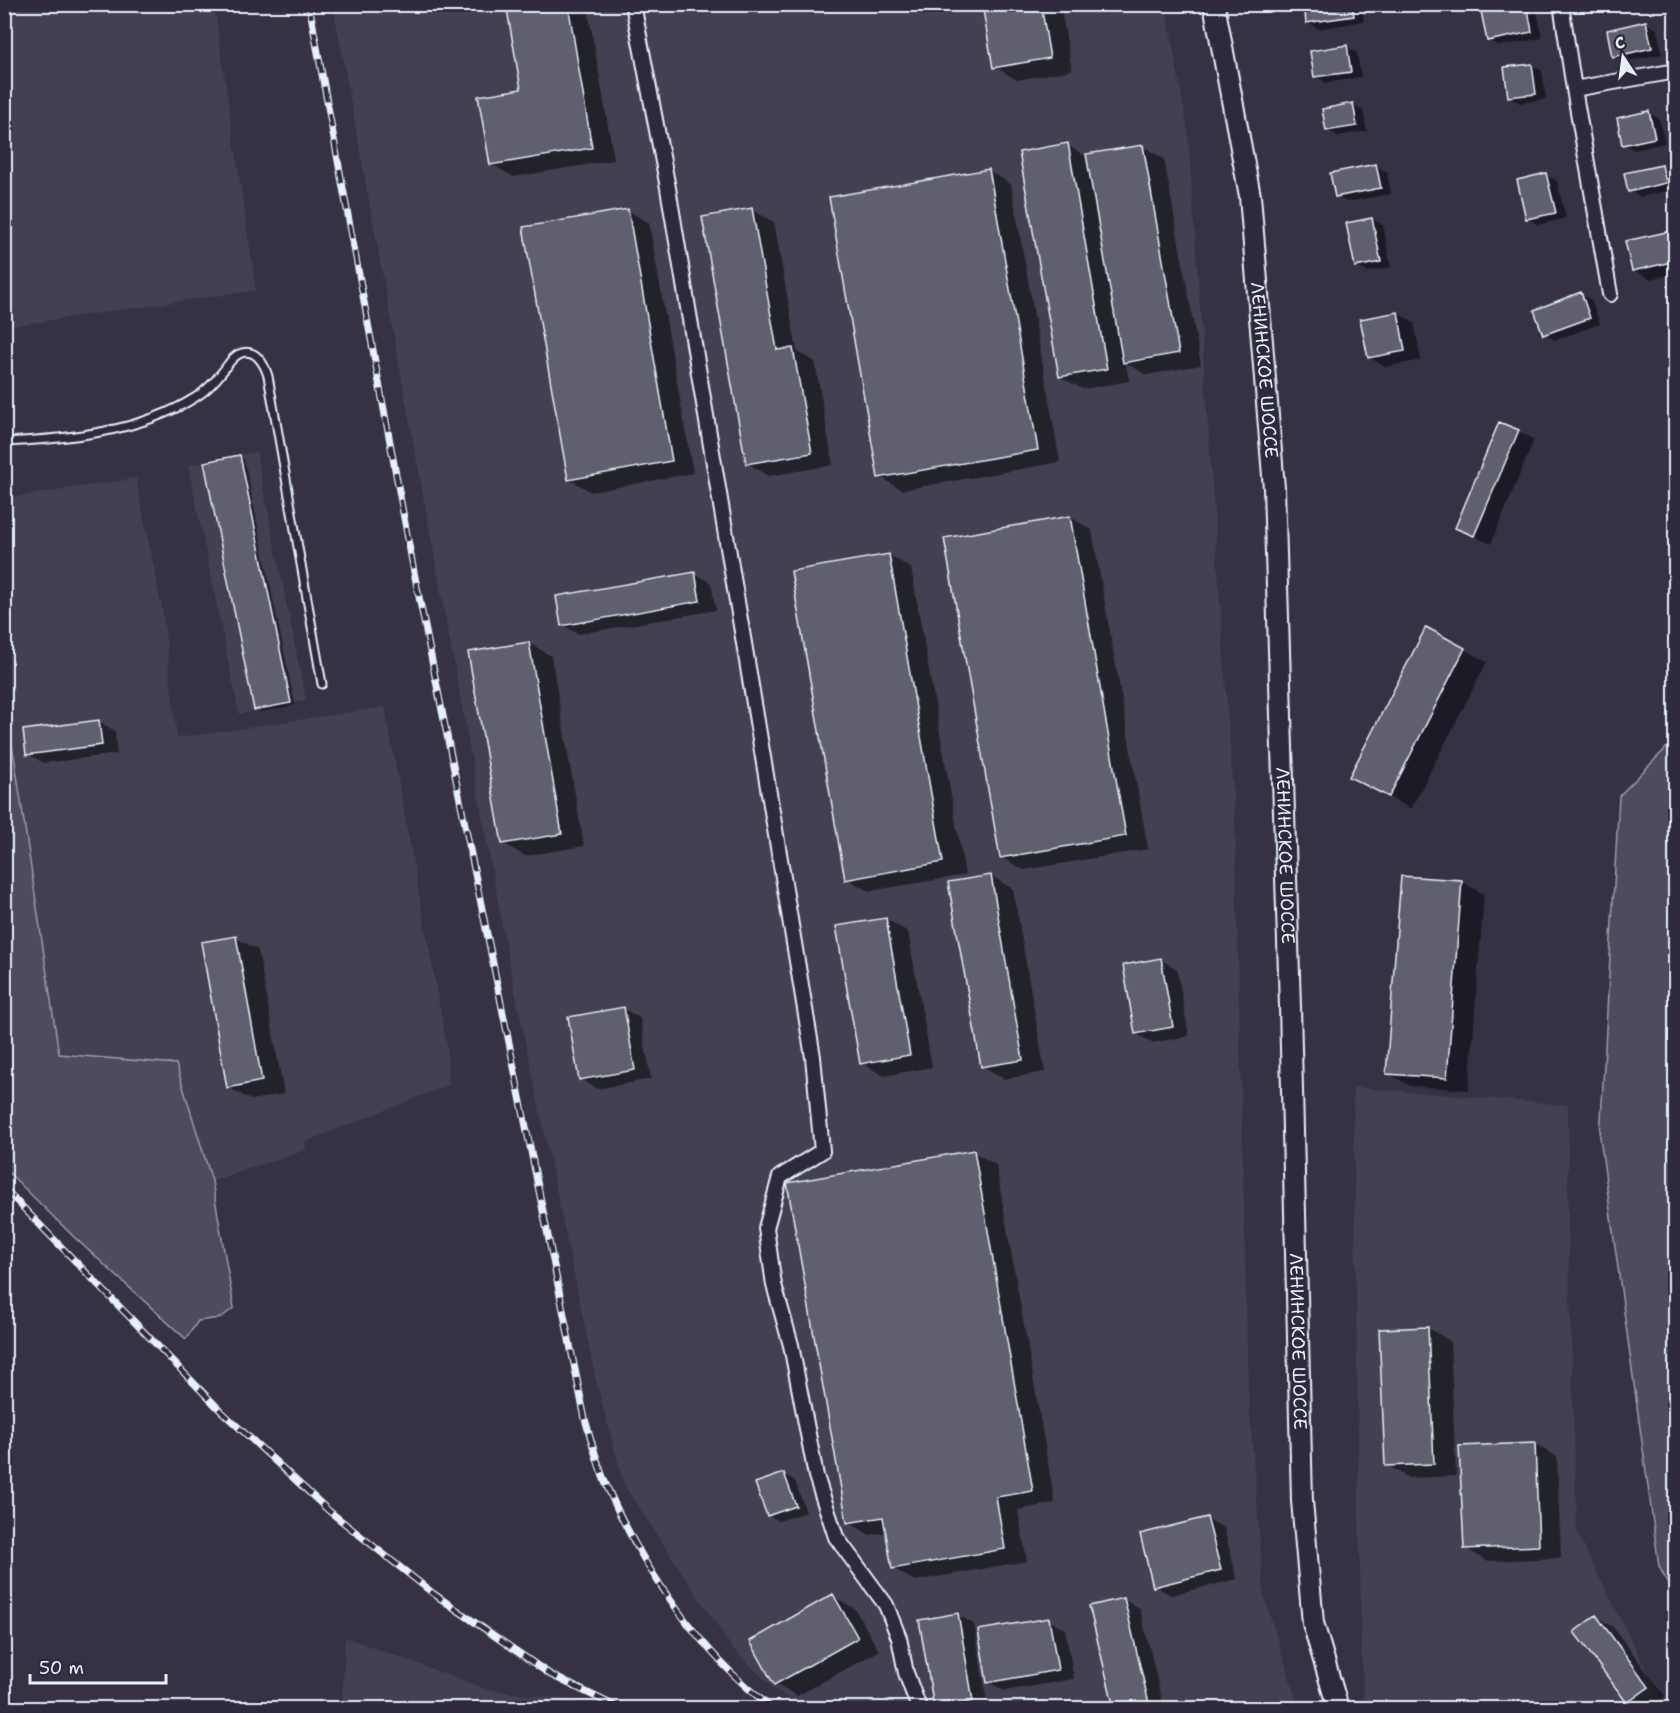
<svg xmlns="http://www.w3.org/2000/svg" width="1680" height="1713" font-family="'Shantell Sans',sans-serif">
  <style>
    .built { fill: #433f51 }
    .green { fill: #4d4b5c; stroke: #9a9eaa; stroke-width: 1.5 }
    .shadow { fill: #0007 }
    .building { fill: #605e6e; stroke: #e8f1f8; stroke-width: 1.5 }
    .lines { fill: none; stroke-linecap: round; stroke-linejoin: round }
    .lane-casing { stroke: #e8f1f8; stroke-width: 11 }
    .street-casing { stroke: #e8f1f8; stroke-width: 18 }
    .secondary-casing { stroke: #e8f1f8; stroke-width: 24 }
    .lane { stroke: #2f2a3d; stroke-width: 7 }
    .street { stroke: #2f2a3d; stroke-width: 14 }
    .secondary { stroke: #2f2a3d; stroke-width: 20 }
    .rail-casing { stroke: #e8f1f8; stroke-width: 7 }
    .rail { stroke: #2f2a3d; stroke-width: 4.5; stroke-dasharray: 14; stroke-linecap: butt }
    .labels { text-anchor: middle; stroke-width: 4.5; stroke-linejoin: round; paint-order: stroke }
    .street-label { font-size: 18px; fill: #e8f1f8; stroke: #2f2a3d }
  </style>
  <rect width="100%" height="100%" fill="#363244"/>
  <filter id="ink" filterUnits="userSpaceOnUse"><feTurbulence type="fractalNoise" baseFrequency=".0167" numOctaves="2"/><feDisplacementMap in="SourceGraphic" scale="12" xChannelSelector="R" yChannelSelector="G"/><feConvolveMatrix kernelMatrix="1 2 1 2 8 2 1 2 1" color-interpolation-filters="sRGB"/></filter>
  <g filter="url(#ink)">
    <!-- built -->
    <path class="built" d="M4 5H214L256 290 5 327Z
      M333 5H1166L1188 132 1235 820 1248 1388 1264 1596 1299 1708H805L775 1689 732 1648 624 1485 596 1381 510 968Z
      M256 452 306 700 239 714 188 465Z
      M136 478 163 614 177 738 385 707 447 1047 449 1085 305 1142 306 1150 212 1181 176 1064 59 1054 15 762 5 709 4 499Z
      M1353 1087 1568 1105V1226L1577 1533 1666 1708H1364L1361 1642Z
      M345 1637 489 1690 572 1700 589 1708H342Z"/>
    <!-- green -->
    <path class="green" d="M5 709 15 762 59 1054 176 1064 212 1181 234 1308 220 1318 198 1321 186 1339 75 1238 5 1169Z
      M1675 739V1598L1659 1566 1600 1137 1619 796Z"/>
    <!-- shadow -->
    <path class="shadow" d="M508 4H587L614 160 514 177 491 164 522 90Z
      M984 4H1060L1072 70 1017 80 995 67Z
      M1305 4H1361L1364 21 1318 29 1308 22Z
      M1527 4 1537 10 1542 38 1499 46 1488 40Z
      M1646 23 1657 29 1662 54 1624 62 1614 56Z
      M1347 47 1357 53 1361 77 1326 83 1315 76Z
      M1532 65 1542 71 1546 99 1520 103 1509 97Z
      M1353 105 1363 111 1367 131 1338 136 1327 130Z
      M1649 113 1659 119 1665 143 1634 150 1624 144Z
      M1067 145 1086 156 1142 146 1164 159 1201 365 1147 375 1126 363 1129 381 1083 389 1060 377Z
      M1376 166 1387 172 1391 194 1347 202 1336 196Z
      M1662 166 1672 172 1676 189 1640 197 1630 191Z
      M989 171 1011 184 1060 462 902 490 880 477Z
      M1546 175 1557 181 1566 218 1538 225 1528 218Z
      M627 210 649 223 693 473 591 492 569 479Z
      M752 210 774 222 797 351 815 362 833 465 769 476 747 463Z
      M1372 219 1383 225 1391 267 1367 272 1356 266Z
      M1676 232V274L1650 279 1633 270Z
      M1581 294 1591 300 1600 324 1555 340 1545 334Z
      M1398 313 1414 323 1421 360 1385 367 1369 357Z
      M1518 431 1534 440 1491 544 1457 528Z
      M240 457 244 459 295 705 260 712 256 709Z
      M1070 517 1092 530 1148 849 1024 870 1001 857Z
      M889 555 911 568 965 875 869 891 847 879Z
      M694 573 711 583 716 610 579 634 562 625Z
      M1427 629 1487 662 1411 809 1351 776Z
      M529 643 551 656 584 846 525 856 503 843Z
      M98 721 115 731 117 754 44 763 28 754Z
      M991 876 1013 889 1045 1072 1004 1079 982 1066Z
      M1462 882 1484 894 1469 1090 1410 1086 1388 1073Z
      M886 919 908 932 932 1067 884 1076 862 1063Z
      M236 938 258 950 284 1094 251 1100 228 1087Z
      M1161 960 1177 969 1189 1036 1152 1043 1136 1033Z
      M624 1009 640 1018 651 1079 597 1089 580 1079Z
      M973 1152 996 1165 1055 1503 1018 1510 1027 1561 915 1581 893 1568 887 1532 870 1535 848 1522Z
      M1428 1328 1450 1341 1456 1476 1409 1478 1387 1465Z
      M1535 1444 1557 1457 1561 1558 1487 1561 1465 1548Z
      M784 1474 795 1481 806 1512 779 1521 768 1515Z
      M1207 1519 1224 1528 1237 1579 1171 1595 1155 1586Z
      M833 1596 855 1609 879 1651 797 1696 775 1684Z
      M1123 1599 1140 1609 1164 1708H1115L1091 1607Z
      M958 1615 974 1624 988 1708H938L935 1707Z
      M1597 1617 1613 1627 1665 1696 1649 1708H1639L1628 1702Z
      M1049 1620 1065 1629 1074 1679 1005 1691 988 1682Z"/>
    <!-- building -->
    <path class="building" d="M506 4H568L592 148 490 165 478 96 521 89Z
      M982 4H1041L1050 58 993 68Z
      M1304 4H1352L1354 16 1306 23Z
      M1515 4H1527L1532 32 1487 41 1481 11Z
      M1646 21 1652 48 1612 57 1607 30Z
      M1347 45 1351 72 1314 77 1310 51Z
      M1532 64 1536 94 1508 97 1504 67Z
      M1353 103 1357 126 1326 131 1322 109Z
      M1649 111 1655 138 1622 145 1617 118Z
      M1068 143 1107 369 1059 377 1019 152Z
      M1143 145 1179 353 1123 363 1086 154Z
      M1376 164 1381 188 1335 197 1330 173Z
      M1662 165 1666 183 1628 192 1624 173Z
      M989 169 1038 450 878 478 829 197Z
      M1546 173 1556 213 1526 219 1517 180Z
      M752 208 777 350 793 348 812 453 746 464 702 217Z
      M628 209 672 461 568 480 523 227Z
      M1372 218 1381 262 1355 267 1346 223Z
      M1676 230V261L1632 271 1625 241Z
      M1581 292 1590 318 1543 335 1534 310Z
      M1398 312 1405 351 1368 358 1360 319Z
      M1499 422 1519 430 1474 536 1455 528Z
      M240 455 291 703 254 710 204 462Z
      M1070 516 1126 836 1000 858 944 538Z
      M889 554 943 862 845 880 791 571Z
      M695 572 700 601 561 626 556 596Z
      M1426 627 1465 648 1389 797 1349 777Z
      M529 642 562 834 502 844 468 652Z
      M99 720 102 745 26 755 23 730Z
      M991 875 1023 1060 981 1067 948 882Z
      M1401 876 1462 880 1447 1078 1386 1074Z
      M886 918 910 1055 860 1064 836 926Z
      M236 936 262 1081 227 1088 201 942Z
      M1161 958 1173 1027 1135 1034 1123 965Z
      M624 1007 635 1070 579 1080 568 1017Z
      M974 1150 1033 1491 996 1497 1005 1549 892 1569 883 1517 847 1523 787 1183Z
      M1428 1327 1434 1464 1385 1466 1379 1329Z
      M1535 1443 1539 1546 1464 1549 1459 1446Z
      M784 1473 796 1506 767 1516 755 1483Z
      M1207 1517 1221 1570 1153 1587 1140 1534Z
      M833 1594 858 1638 774 1685 750 1641Z
      M1124 1598 1150 1708H1114L1089 1606Z
      M958 1613 973 1701 934 1708 919 1620Z
      M1596 1615 1649 1687 1627 1703 1574 1632Z
      M1049 1618 1058 1670 987 1683 978 1630Z"/>
    <g class="lines">
      <defs>
        <path id="lane" d="M4 442C68 439 141 432 196 397 206 391 216 380 223 371 228 365 231 358 239 354 255 347 264 363 268 376L322 684"/>
        <path id="street" d="M633 4 668 188 813 1057 822 1151 780 1177 766 1228 774 1285 791 1345 816 1476 836 1537 886 1605 899 1638 906 1673 919 1708
          M1561 4 1574 89 1610 294
          M1574 89 1676 71"/>
        <g id="secondary">
          <path id="s1" d="M1214 4 1250 196 1274 488 1290 1007 1302 1501 1313 1623 1338 1708"/>
        </g>
      </defs>
      <!-- lane casing -->
      <use href="#lane" class="lane-casing"/>
      <!-- street casing -->
      <use href="#street" class="street-casing"/>
      <!-- secondary casing -->
      <use href="#secondary" class="secondary-casing"/>
      <!-- lane -->
      <use href="#lane" class="lane"/>
      <!-- street -->
      <use href="#street" class="street"/>
      <!-- secondary -->
      <use href="#secondary" class="secondary"/>
      <defs>
        <path id="rail" d="M309 4 414 572 585 1419C592 1442 598 1467 608 1489 644 1571 701 1654 772 1708
          M4 1188 222 1412 329 1511 434 1594 551 1675 619 1708"/>
      </defs>
      <!-- rail casing -->
      <use href="#rail" class="rail-casing"/>
      <!-- rail -->
      <use href="#rail" class="rail"/>
    </g>
  </g>
  <g class="labels">
    <!-- street labels -->
    <g class="street-label">
      <text dy="6" stroke="none"><textPath href="#s1" startOffset="370">ЛЕНИНСКОЕ ШОССЕ</textPath></text>
      <text dy="6" stroke="none"><textPath href="#s1" startOffset="856">ЛЕНИНСКОЕ ШОССЕ</textPath></text>
      <text dy="6" stroke="none"><textPath href="#s1" startOffset="1342">ЛЕНИНСКОЕ ШОССЕ</textPath></text>
    </g>
  </g>
  <!-- margin -->
  <rect width="1680" height="1713" fill="none" stroke="#2f2a3d" stroke-width="24"/>
  <rect x="12" y="12" width="1656" height="1689" fill="none" stroke="#e8f1f8" stroke-width="2" filter="url(#ink)"/>
  <!-- north arrow -->
  <g transform="translate(1623 57) rotate(347)" stroke="#2f2a3d" stroke-width="4.5" paint-order="stroke">
  <path d="M0-4.5L10 22L0 15L-10 22Z" fill="#e8f1f8"/>
  <text y="-9" font-size="16" font-weight="bold" text-anchor="middle" fill="#e8f1f8">С</text>
  </g>
  <!-- scale -->
  <path d="M30 1674v9h136v-9" fill="none" stroke="#e8f1f8" stroke-width="3"/>
  <text x="39" y="1674" font-size="18" fill="#e8f1f8" stroke="#2f2a3d" stroke-width="4.5" paint-order="stroke">50 m</text>
</svg>
